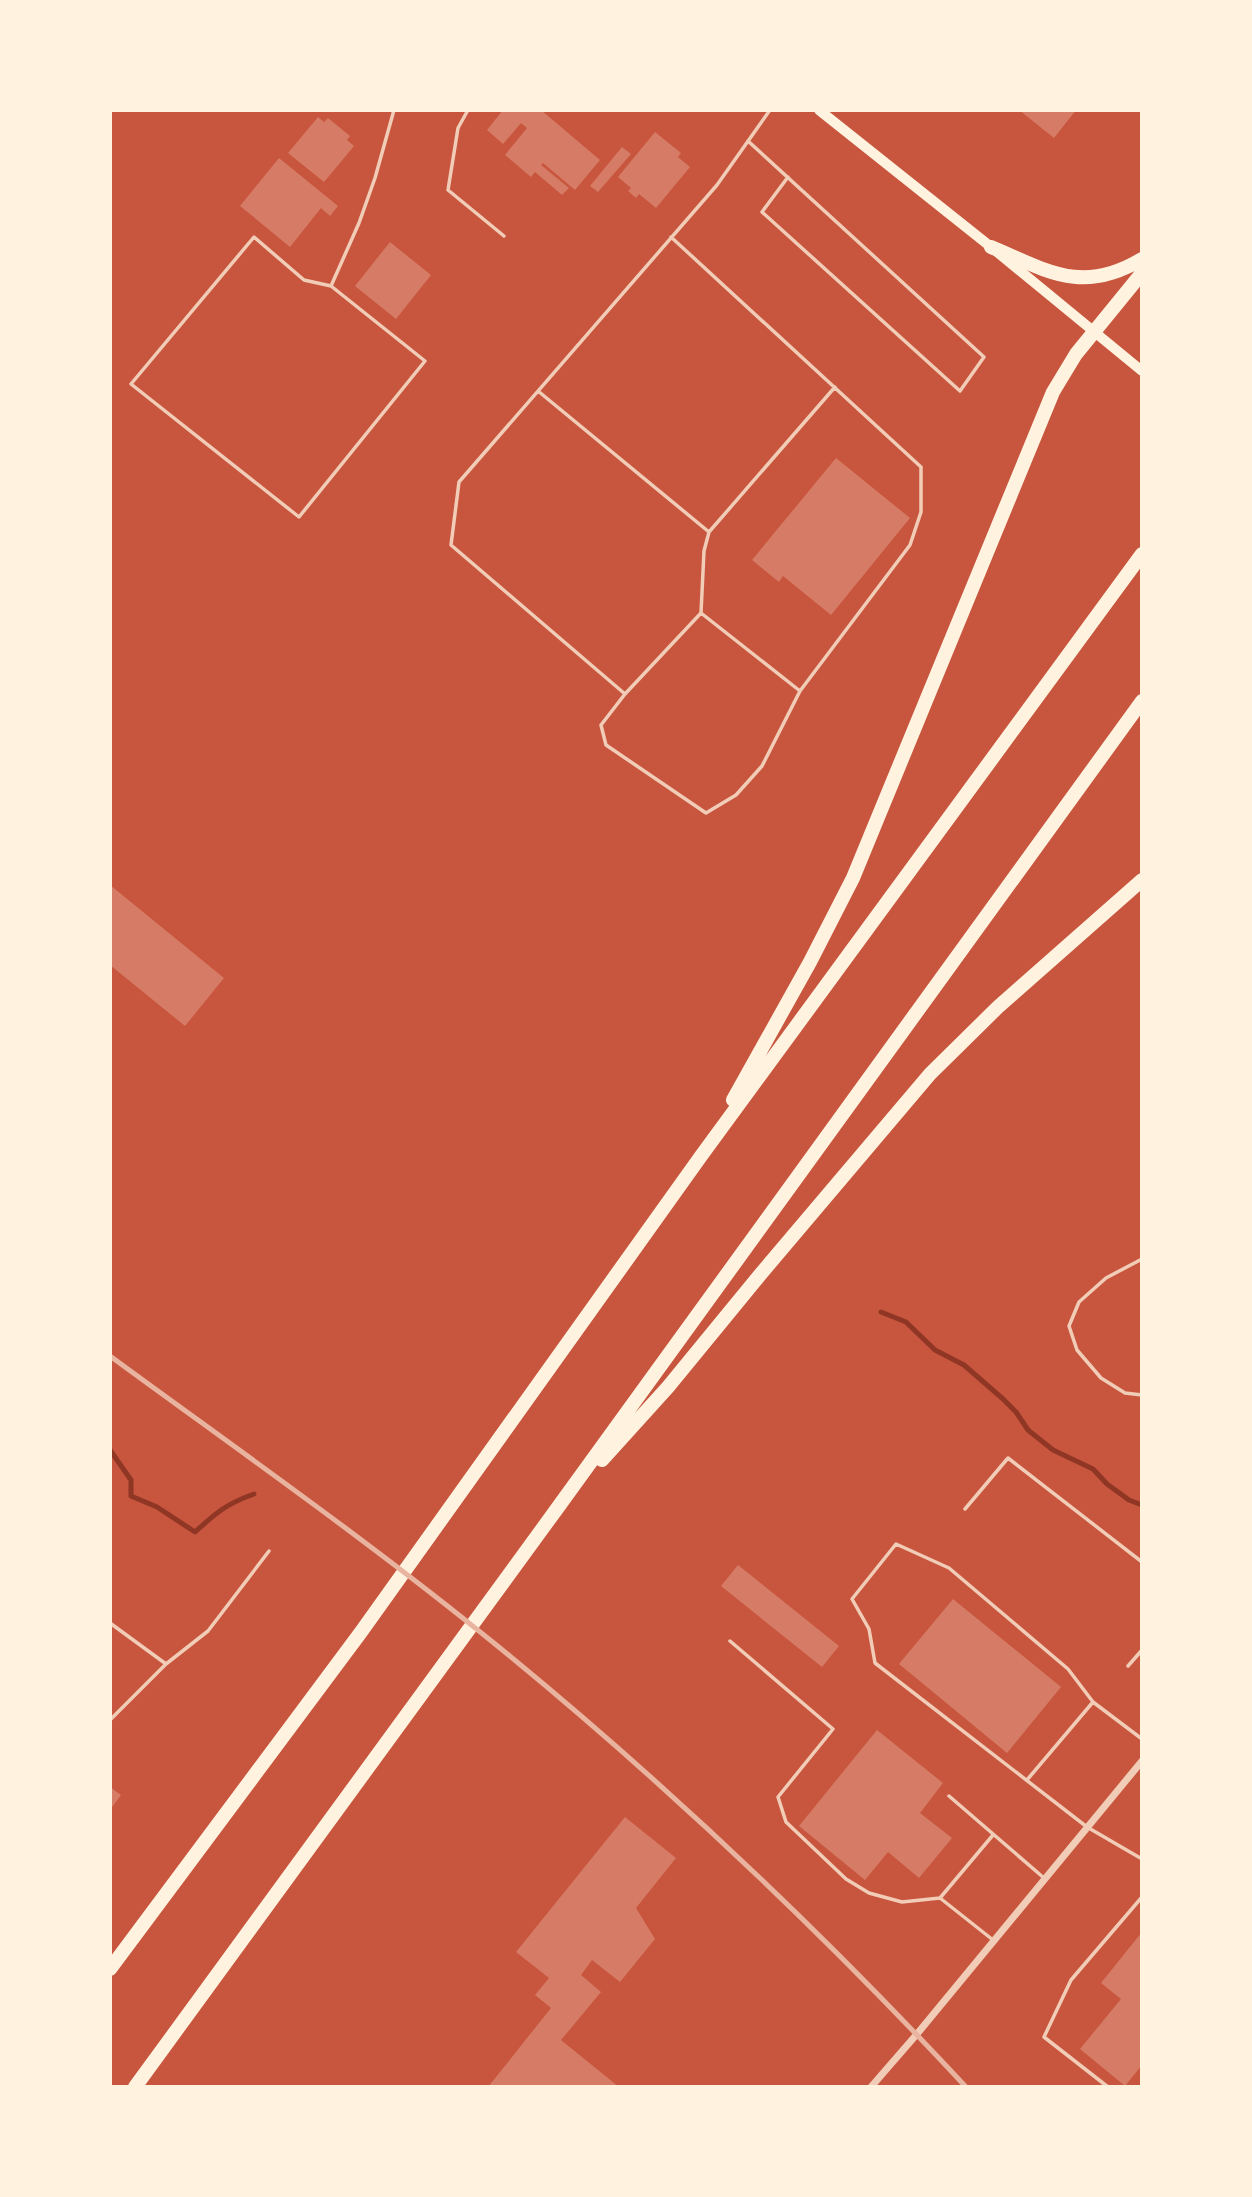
<svg xmlns="http://www.w3.org/2000/svg" width="1252" height="2197" font-family="Signika,sans-serif">
  <style>
    .lines { fill: none; stroke-linecap: round; stroke-linejoin: round }
    .stream { stroke: #8f3625; stroke-width: 5 }
    .building { fill: #d67c66 }
    .service { stroke: #f1ccb7; stroke-width: 3.5 }
    .minor { stroke: #f1ccb7; stroke-width: 7 }
    .secondary { stroke: #fff3e0; stroke-width: 10 }
    .motorway { stroke: #fff3e0; stroke-width: 14 }
    .rail { stroke: #e9b49f; stroke-width: 5 }
  </style>
  <rect width="100%" height="100%" fill="#c8553d"/>
  <g class="lines">
    <!-- stream -->
    <path class="stream" d="M881 1312 906 1322 935 1350 964 1365 1003 1399 1016 1412 1028 1430 1053 1450 1093 1469 1107 1484 1129 1500 1142 1505
      M110 1450 131 1480V1496L157 1507 195 1532C217 1512 226 1504 254 1494"/>
  </g>
  <!-- building -->
  <path class="building" d="M503 110H541L600 160 575 190 543 163 541 165 569 188 562 195 535 172 531 177 505 155 527 128 521 123 503 144 487 130Z
    M1019 110H1076L1054 138Z
    M318 117 324 122 328 118 350 136 347 140 354 146 324 182 288 153Z
    M655 132 681 153 678 157 690 167 656 208 639 194 636 198 628 191 631 188 618 177Z
    M622 147 631 154 598 192 590 186Z
    M279 158 338 206 330 216 321 208 290 247 240 206Z
    M390 242 431 275 396 319 355 286Z
    M836 458 910 518 831 615 783 576 779 582 752 560Z
    M110 885 224 978 185 1026 110 965Z
    M738 1565 839 1646 822 1667 721 1586Z
    M953 1599 1061 1687 1007 1753 899 1664Z
    M877 1730 943 1783 920 1813 952 1838 919 1878 888 1852 865 1880 799 1826Z
    M110 1787 121 1795 110 1810Z
    M625 1817 676 1858 636 1908 655 1939 620 1982 592 1960 581 1975 601 1992 561 2040 619 2087H488L551 2008 535 1995 549 1978 516 1952Z
    M1142 1932V2065L1125 2086 1080 2049 1121 1999 1101 1983Z"/>
  <g class="lines">
    <!-- service -->
    <path class="service" d="M468 110 458 128 448 190 504 236
      M748 141 984 357 960 391 762 212 788 177
      M254 237 304 280 331 286 425 361 299 517 131 384Z
      M671 237 921 467V512L910 545 800 691 762 766 736 795 706 813 606 745 601 725 625 694 701 613
      M331 286 359 223 375 178 394 110
      M538 391 709 532
      M800 691 701 613 704 551 709 532 835 387
      M625 694 451 545 459 482 717 185 770 110
      M1142 1259 1106 1278 1079 1302 1069 1326 1077 1350 1101 1378 1125 1393 1142 1395
      M965 1509 1008 1458 1142 1562
      M110 1623 166 1664
      M730 1641 833 1729 778 1797 786 1822 846 1879 869 1893 902 1902 940 1898
      M1128 1666 1142 1650
      M110 1720 166 1664 208 1631 269 1551
      M1142 1739 1093 1702 1068 1669 949 1568 896 1544 852 1599 869 1629 875 1663 1087 1827 1142 1859
      M1027 1780 1093 1702
      M949 1796 1044 1878
      M993 1940 940 1898 993 1835
      M1108 2087 1044 2037 1071 1980 1142 1897"/>
    <!-- minor -->
    <path class="minor" d="M871 2087 917 2034 1142 1761"/>
    <!-- secondary -->
    <path class="secondary" d="M819 110 991 247 1142 371"/>
    <!-- motorway -->
    <path class="motorway" d="M991 247C1048 271 1082 295 1142 259
      M733 1100 810 962 853 878 1053 392 1076 354 1142 273
      M602 1460 668 1387 759 1276 930 1074 998 1007 1142 880
      M110 1969 361 1632 701 1156 1142 554
      M135 2087 556 1510 1142 701"/>
    <!-- rail -->
    <path class="rail" d="M110 1356C241 1452 374 1545 500 1648 665 1783 821 1931 966 2087"/>
  </g>
  <!-- border -->
  <rect width="1252" height="2197" fill="none" stroke="#fff3e0" stroke-width="224"/>
</svg>
